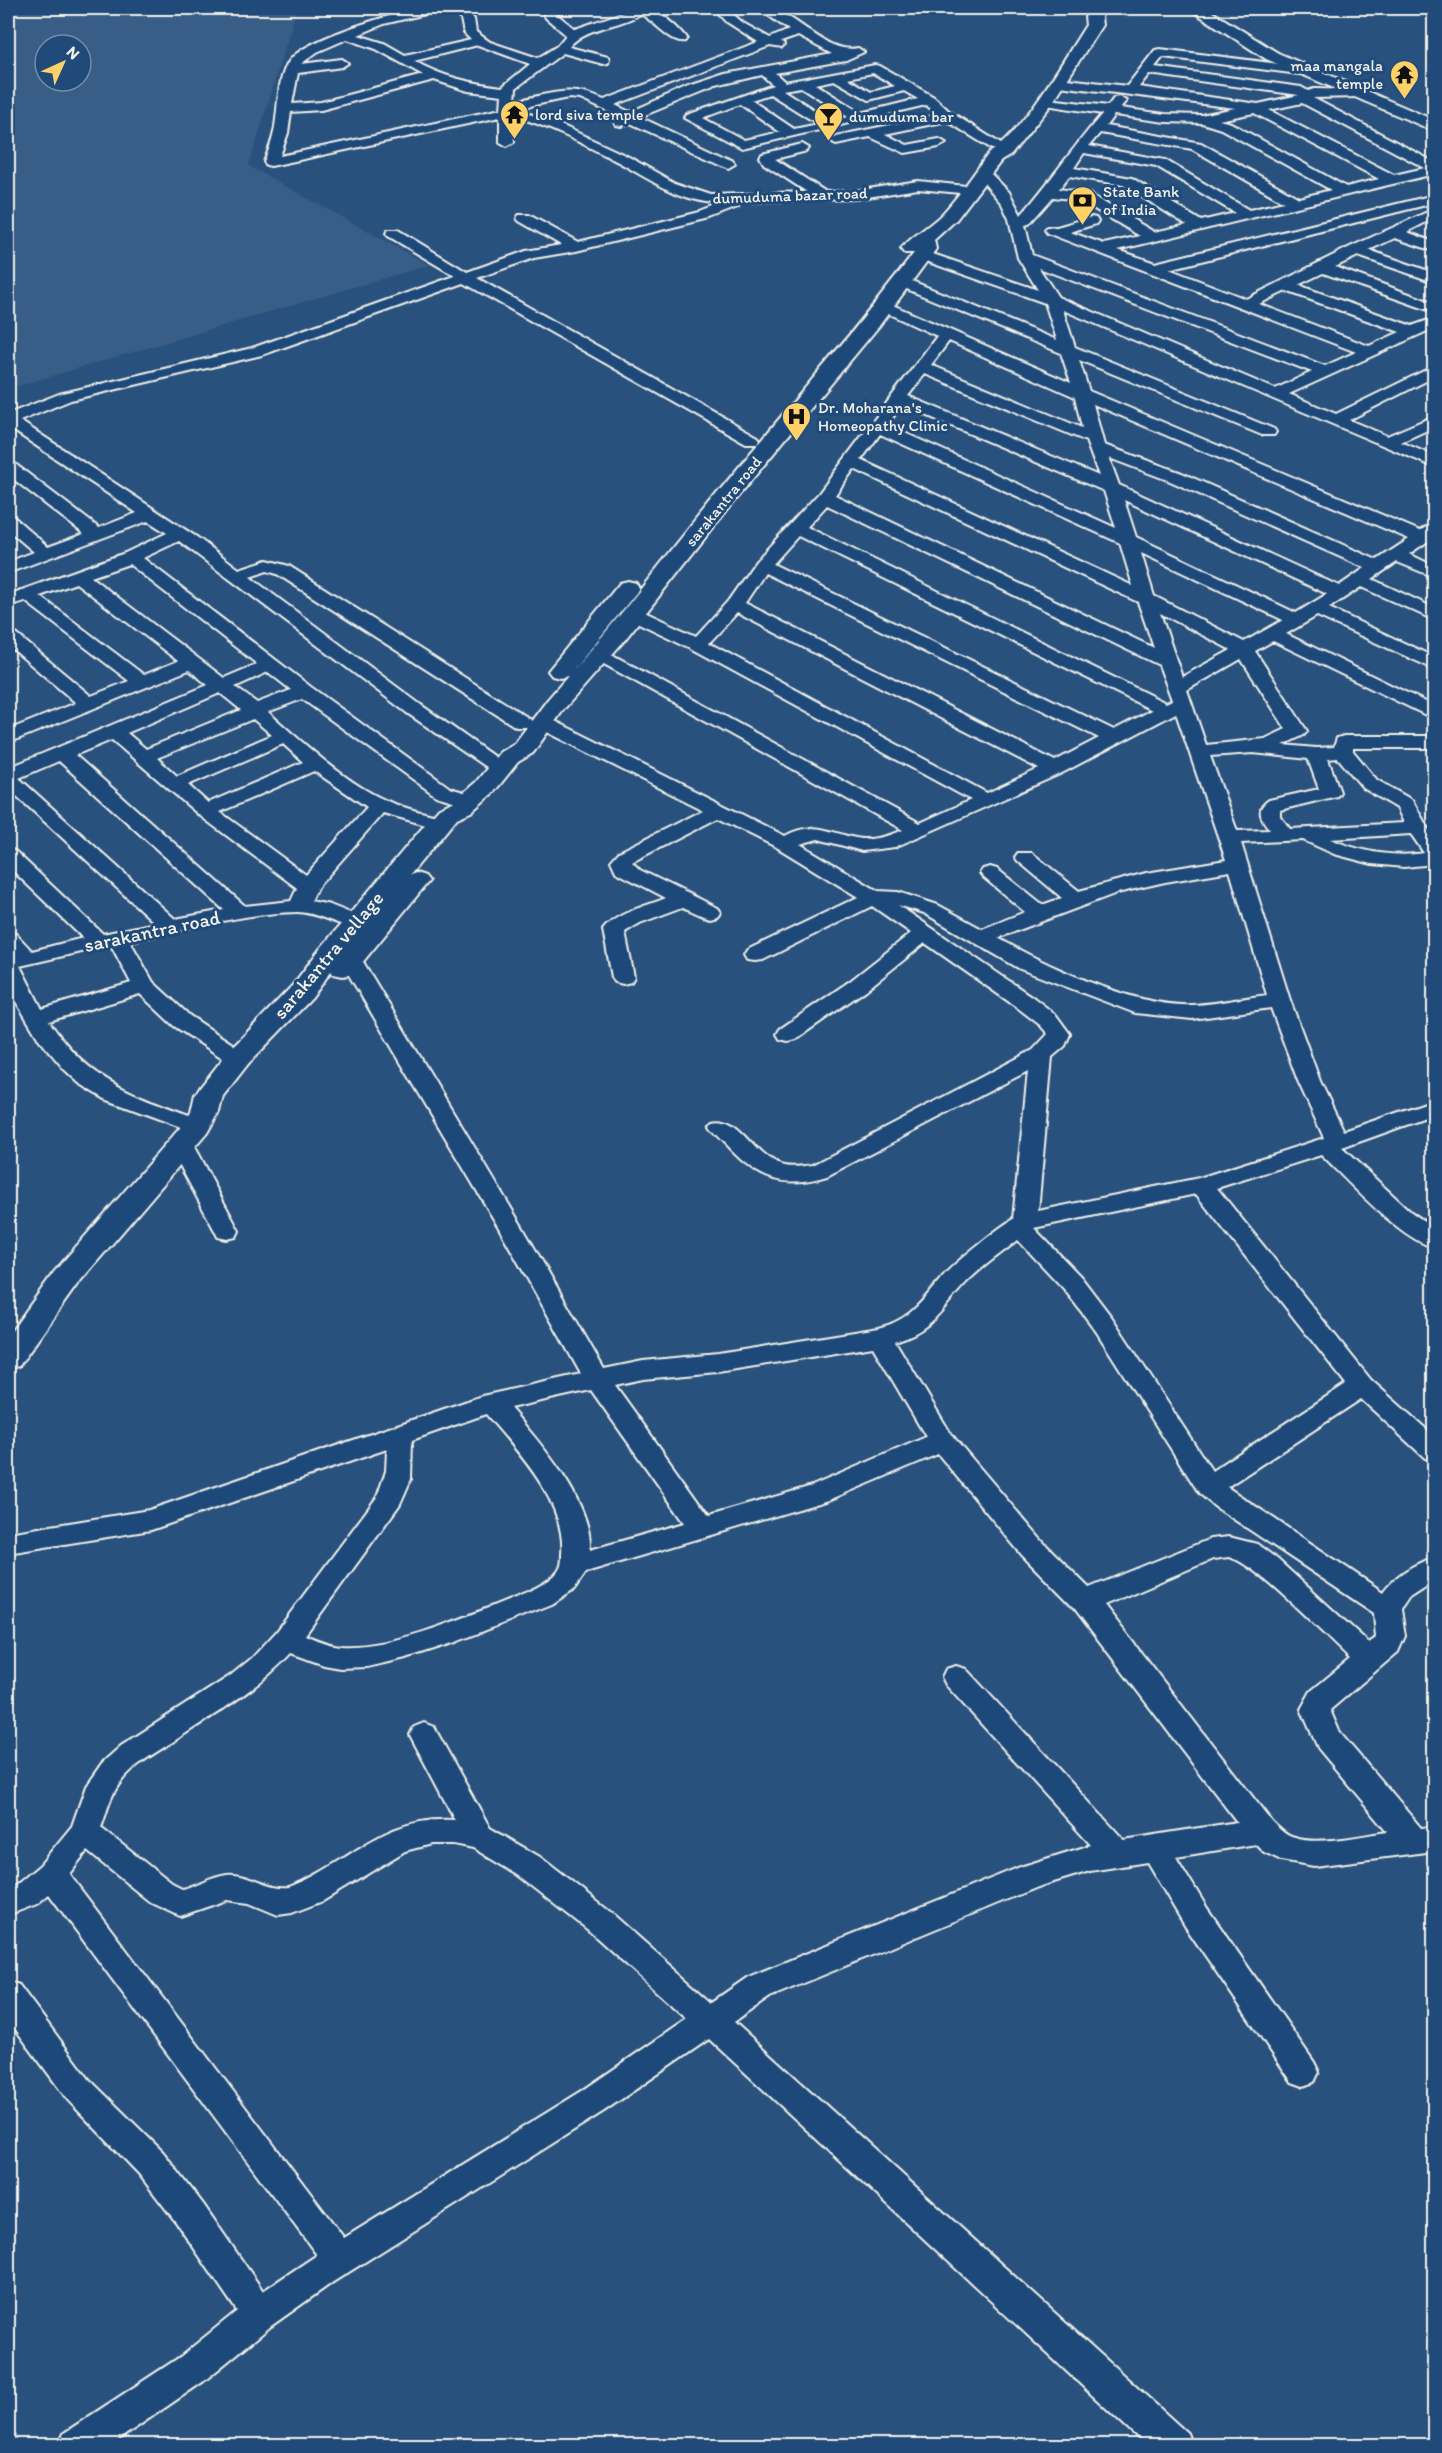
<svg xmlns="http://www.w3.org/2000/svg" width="1442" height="2453" font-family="Itim,sans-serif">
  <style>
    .built { fill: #375d86; fill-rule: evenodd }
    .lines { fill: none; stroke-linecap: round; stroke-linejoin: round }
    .minor-casing { stroke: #f4f1e8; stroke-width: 4 }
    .tertiary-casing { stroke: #f4f1e8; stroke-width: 4 }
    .minor { fill: #1f4a7a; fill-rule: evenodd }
    .tertiary { fill: #1f4a7a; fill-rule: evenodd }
    .labels { text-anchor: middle; stroke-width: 6; stroke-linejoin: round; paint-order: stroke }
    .far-poi-label { font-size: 16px; fill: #f4f1e8; stroke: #1f4a7a; text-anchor: start }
    .far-street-label { font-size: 16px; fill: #f4f1e8; stroke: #1f4a7a }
    .street-label { font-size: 20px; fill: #f4f1e8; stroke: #1f4a7a }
  </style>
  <rect width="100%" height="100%" fill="#28517e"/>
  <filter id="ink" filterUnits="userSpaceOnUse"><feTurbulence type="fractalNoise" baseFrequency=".0167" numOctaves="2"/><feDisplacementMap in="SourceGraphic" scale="12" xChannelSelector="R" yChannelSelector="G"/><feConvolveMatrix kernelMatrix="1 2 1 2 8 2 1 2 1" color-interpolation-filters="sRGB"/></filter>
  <g filter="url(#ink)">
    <!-- built -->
    <path class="built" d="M8 8H302H297L249 166 429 265 8 389ZM45 45H81V81H45Z"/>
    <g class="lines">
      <defs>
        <path id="minor" d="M421 8H440L438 11 384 24 358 35 384 43 405 55 471 40 464 33 461 19 452 8H465L474 19 476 32 490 42 538 58 557 46 566 35 546 18 544 15 546 12H554L575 29C588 25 637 6 646 8 660 10 679 27 687 38L685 41C671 44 654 20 640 14 618 28 586 26 569 47L608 57 609 60 608 63 603 64 563 53 516 88 515 101C550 94 570 84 604 100L758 42 727 22 714 8H726L743 23 770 38 789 30 758 8C792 4 822 56 858 48L864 52 846 60 775 73 785 82 875 65 880 66 934 97 949 111 1004 146 1002 149H992L947 121 885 134 907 145 939 139 946 143 939 147 905 153 870 137 836 144 829 140 836 136 938 115 926 105 742 148 685 118 687 115 773 85 762 75 716 86 640 117 733 161 735 164 728 168 630 123 621 126 616 125 614 122 620 117 580 99 568 98 516 109 563 126 629 157 675 183 711 195 807 192 764 164 760 157 762 154 802 144 809 148 807 151 775 159 826 192 855 191 918 181 976 187 978 190 976 193 971 194 918 189 855 199 739 202 738 207 710 218 576 251 534 258 477 278 758 437 760 440 758 443H746L464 283 262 355 71 400 20 421 198 538 239 569 267 560 289 566 530 719 533 723 530 727H516L277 574 267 571 250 577 421 705 510 768 507 772H493L407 713 179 541 143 558 311 687 450 788 477 796 480 800 477 804 470 806 436 796 302 699 268 712C300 740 347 784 385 800 405 809 427 813 447 819L450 823 447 827 440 829 383 813 317 888 311 901 330 905 363 918 367 922 363 926C344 931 320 912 297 912 242 913 184 930 130 941L153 982 190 1016 246 1053 249 1058 246 1063 238 1065 230 1063 174 1026 140 994 49 1021C92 1086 137 1095 205 1121L209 1126 205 1131 197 1133 105 1099 79 1083 64 1069 38 1038 14 998 8 986V957L12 955 8 951V933L16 934 32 951 83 938 8 866V849L15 851 103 934 155 923 8 788V768L208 685 189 670 8 743V730L76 703 8 645V631L14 632 91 696 129 681 25 601 8 606V595L125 553 167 533 148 521 8 573V562L34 552 8 530V516L14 517 48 547 84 534 8 475V462L14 463 99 528 137 513 8 427V414L59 394 252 348 455 276 388 236 386 233 388 230H398L467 272 526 251 561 245 519 221 517 218 519 215H529L578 242 700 212 723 203C685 204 652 181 620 163 587 146 550 126 513 116L514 142 507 146 500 142V117L271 166 266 165 264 162C268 152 272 142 274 132 279 110 276 78 290 60 307 38 392 14 421 8ZM798 36 832 54 726 74 686 87 630 112 615 105 770 46 782 48 784 45 781 42ZM347 39 376 49 423 75 321 102 292 104 298 73 342 67 348 63 342 59 301 64 317 52ZM478 45 530 64 502 87C471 83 442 77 414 61ZM873 73 895 86 871 92 848 78ZM434 80 468 91 502 95 501 109 280 156 288 133 291 112 321 110ZM834 80 869 100 904 91 918 99 861 113 815 84ZM801 87 848 117 831 121 783 90ZM770 94 818 124 794 129 751 100ZM740 104 780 132 744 140 703 118ZM129 564 257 664 224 678 91 577ZM76 583 178 661 144 675 40 596ZM268 672 291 690 257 703 235 687ZM220 693 241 710 146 749 127 733ZM253 719 272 735 177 776 157 758ZM112 740 199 815 297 888 291 901 245 906 75 755ZM283 744 303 762 208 803 188 785ZM59 761 224 910 175 919 19 778ZM314 771 367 807 306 875 220 812ZM111 945 131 983 42 1009 20 966Z
          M1160 49 1312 68 1313 71 1312 74 1307 75 1163 57 1155 67 1301 87 1308 91 1314 89 1364 90 1366 93 1364 96 1359 97 1313 98 1434 162V174L1118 250 1155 263 1434 195V203L1169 269 1246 299 1350 247 1434 209V218L1407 232 1434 242V251L1395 238 1369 250 1434 273V282L1358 256 1335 267 1434 303V312L1323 273 1298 285 1412 326 1434 318V328L1289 394 1336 414 1434 366V377L1349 420 1387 436 1434 416V427L1401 442 1434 456V467L1063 310 1075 347 1274 429 1276 432 1274 435H1262L1079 360 1089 391 1420 531 1426 527 1434 526V537L1409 554 1434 566V577L1397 562 1372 579 1434 608V620L1361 587 1329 608 1434 657V669L1317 616 1286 634 1434 706V719L1273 641 1255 651 1307 731 1304 735 1283 745 1316 748 1334 747 1337 738 1344 736H1434V748H1353V751L1377 780 1412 800 1434 839V864L1404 867 1372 864 1334 854 1303 840 1241 843 1290 1000 1320 1081 1344 1131 1434 1100V1115L1342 1148 1411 1212 1434 1228V1247C1401 1240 1347 1180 1321 1155L1217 1188 1371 1380 1434 1436V1461L1425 1458 1361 1399 1227 1487 1383 1592C1394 1576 1417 1562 1434 1558V1581L1409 1597 1401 1609 1405 1636 1398 1652 1330 1710 1340 1733 1421 1828 1434 1827V1851L1314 1866 1281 1860 1264 1852 1256 1844 1176 1857 1207 1908 1314 2062 1319 2072 1314 2082 1303 2086 1292 2082 1185 1926 1147 1862 1090 1871 1037 1887 770 1997 734 2022 1187 2433 1192 2446H1147L709 2039 604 2111 333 2282 271 2326 204 2381 109 2446H59L64 2433 180 2357 237 2311 179 2226 139 2174 67 2099 8 2019V1981L19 1985 89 2079 163 2152 203 2204 263 2291 317 2255 49 1894 37 1904 8 1915V1889L15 1886 40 1865 72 1826 86 1786 102 1763 121 1746 230 1676 252 1658 277 1631 377 1497 386 1471 387 1449 151 1530 8 1553V1533L149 1510 482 1396 581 1374 499 1228 340 960 343 955 351 954 359 955 362 960 523 1228 604 1369 643 1361 718 1354 879 1328C914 1318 922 1300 945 1274 958 1260 997 1229 1013 1219L1028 1071 827 1176C786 1188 761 1181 731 1150 724 1142 715 1135 709 1126L713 1121C740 1114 756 1161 785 1166 794 1168 804 1166 813 1165L1033 1050 1048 1034 1040 1025 1018 1008 925 943 866 990 796 1039 788 1041 780 1039 777 1034 780 1029 850 981 911 933 872 906 763 960 755 961 747 960 744 955 747 950 858 897 778 848 718 818 632 862 640 870 717 908 720 912 717 916 710 918 703 916 683 907 640 923 625 932 634 977 631 982 623 984 615 982 612 977 603 930C615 913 647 906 666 898L616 872 611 861 619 852 703 810 535 726 532 722 535 718H549L785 836C817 819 831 835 862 839 876 840 890 835 903 830L593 658 591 654 593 650 600 648 920 823 971 800 691 648 626 617 623 613 626 609H638L696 636 728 601 756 561 819 493 937 336 878 309 875 306 878 303H888L1071 383 1061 353 897 285 895 282 902 278 907 279 1057 340 1045 303 917 258 915 255 922 251 927 252 1038 290 1018 258 1009 219 1002 204 976 174 978 171H988L1009 192 1021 215C1050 182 1073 147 1102 114L1040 104 1038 101 1040 98 1108 106 1114 98 1119 97 1126 101 1120 108 1165 114 1201 115 1235 108 1059 86 1052 82 1059 78 1127 86 1155 50ZM1149 74 1299 95 1258 104 1139 87ZM1302 103 1425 168 1394 175 1269 110ZM1254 113 1379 179 1346 187 1231 123 1219 120ZM1114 115 1165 122 1202 123 1221 129 1331 190 1299 198 1201 143 1106 126ZM1100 133 1192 149 1284 202 1249 210 1165 160 1089 146ZM1084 153 1156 166 1235 213 1201 221 1132 178 1074 168ZM1069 176 1123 185 1187 225 1154 232 1088 193 1059 189ZM1053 197 1079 200 1140 236 1104 244 1070 232 1096 224 1098 221 1096 218 1091 217 1057 227H1047L1045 230 1047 233 1356 352 1325 366 1032 255 1025 225 1029 224ZM1039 268 1312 372 1275 389 1058 297ZM1286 291 1400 332 1369 346 1259 304ZM949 341 1075 397 1082 428 931 365ZM925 374 1086 441 1099 476 908 396ZM1093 404 1409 539 1377 560 1182 473 1104 445ZM902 405 1104 491 1116 528 887 425ZM880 434 1120 543 1133 586 861 460ZM1109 458 1170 481 1365 568 1339 586 1119 485ZM854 469 1138 602 1154 648 835 495ZM1124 500 1327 594 1296 613 1136 537ZM827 505 1159 665 1172 700 1166 703 807 527ZM798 536 1152 710 1114 730 773 564ZM1141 553 1283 620 1244 642 1154 596ZM765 573 1099 738 1055 761 745 603ZM737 613 1039 769 987 793 709 643ZM1160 613 1231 650 1182 677ZM1241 659 1286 729 1265 739 1206 745 1187 690ZM1176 713 1226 860 1146 873 1079 891 1032 853H1018L1015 857 1018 861 1062 898 1042 905 997 869 990 867 983 869 980 873 983 877 1025 912 982 929 938 905 898 892 878 891 800 844 818 839 862 851 895 847 1062 773ZM1253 753 1308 759 1319 789 1269 800C1255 809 1261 819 1270 830L1237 831 1210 756ZM1338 758 1363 788 1397 808 1404 823 1290 829 1280 816V810L1337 796 1340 792 1328 759ZM1411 834 1424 853C1392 858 1359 851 1330 839ZM1230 871 1267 995C1242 998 1217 1004 1193 1005 1137 1008 1047 966 998 938L1117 893 1165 882ZM898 905 924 913 1020 969 1135 1013 1192 1019 1271 1008 1298 1081 1324 1138 1199 1178 1038 1211 1052 1057 1065 1046 1070 1034 1056 1015 1034 998ZM1196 1194 1346 1384 1212 1471 1113 1319 1081 1277 1034 1228ZM1018 1240 1064 1289 1096 1331 1199 1493 1214 1506 1374 1613 1376 1638 1369 1643 1277 1559 1257 1544 1229 1537 1210 1539 1089 1588 1042 1541 951 1434 895 1341C932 1330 939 1312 963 1286 978 1269 1000 1255 1018 1240ZM873 1347 926 1437 812 1486 709 1516 615 1385 643 1379 718 1372ZM591 1390 685 1523 590 1550C593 1502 539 1442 510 1408ZM486 1414C518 1452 566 1501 562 1554 562 1558 562 1564 560 1568 555 1579 538 1587 527 1592 475 1613 397 1649 341 1646 328 1645 317 1640 305 1635L400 1504 411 1479 412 1440ZM938 1454 1022 1555 1075 1609 1237 1822 1124 1840 966 1669 956 1666 946 1669 942 1677 946 1685 1091 1845 1020 1867 748 1977 712 2002 609 1911 540 1857 490 1828 434 1727 424 1723 414 1727 410 1735 455 1820C382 1815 350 1864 290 1887 269 1890 249 1872 227 1874 212 1876 196 1885 182 1889L172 1884 101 1828C106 1815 109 1800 116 1789 130 1765 158 1752 180 1737 220 1711 259 1688 291 1653L324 1665 340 1668 367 1667 406 1658 456 1642 552 1604 574 1589 586 1572 829 1500ZM1229 1557C1256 1563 1326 1637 1350 1659L1311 1691 1301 1709 1318 1748 1388 1832C1363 1835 1319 1846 1295 1838 1285 1836 1279 1828 1272 1822L1104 1605 1213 1559ZM431 1844H453L473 1848 518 1875 587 1929 687 2019 582 2091 344 2238 69 1874 87 1851 150 1902 180 1916 227 1900 249 1903 278 1915 292 1913 323 1901 405 1851Z
          M181 1137 189 1140 193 1145 239 1231 236 1237 227 1239 218 1237 215 1231 169 1145 173 1140Z"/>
        <path id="tertiary" d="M1092 8H1107L1101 17 1102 25 1051 105 1011 155 1001 161 956 220 934 240 936 249 879 326 730 506 623 642 564 709 533 753 518 762 494 792 471 812 457 818 410 875 416 873 425 876 429 881 353 974 343 976 333 974 331 971 312 998 248 1064 223 1096 219 1112 207 1133 76 1286 19 1366 8 1369V1336L54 1272 186 1121 191 1112 195 1094 228 1052 292 986 320 949 439 808 453 802 476 782 500 752 515 743 548 699 568 676 560 678 552 676 548 671 552 666 620 583 628 581 636 583 639 588 636 593 571 673C621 616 667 555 715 496 781 415 851 337 914 253H904L901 249C908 239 933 224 943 213 960 195 974 173 989 153 1022 134 1064 59 1086 25L1085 17Z
          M1188 8H1206L1278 53 1434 120V131L1266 59Z"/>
      </defs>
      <!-- minor casing -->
      <use href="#minor" class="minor-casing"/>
      <!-- tertiary casing -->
      <use href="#tertiary" class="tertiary-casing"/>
      <!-- minor -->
      <use href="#minor" class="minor"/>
      <!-- tertiary -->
      <use href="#tertiary" class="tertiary"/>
    </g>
  </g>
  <!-- icons -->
  <defs>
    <symbol id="temple-pin" viewBox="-11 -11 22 30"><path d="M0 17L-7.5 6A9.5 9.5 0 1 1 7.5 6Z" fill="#ffd166" stroke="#1f4a7a"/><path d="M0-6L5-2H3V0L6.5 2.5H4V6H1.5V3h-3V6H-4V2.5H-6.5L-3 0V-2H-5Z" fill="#111"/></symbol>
    <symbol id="bar-pin" viewBox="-11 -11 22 30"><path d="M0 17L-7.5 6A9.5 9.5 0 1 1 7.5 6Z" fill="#ffd166" stroke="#1f4a7a"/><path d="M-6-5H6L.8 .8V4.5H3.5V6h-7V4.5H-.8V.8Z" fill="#111"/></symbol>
    <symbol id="bank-pin" viewBox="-11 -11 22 30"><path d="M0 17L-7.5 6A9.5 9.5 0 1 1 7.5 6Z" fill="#ffd166" stroke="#1f4a7a"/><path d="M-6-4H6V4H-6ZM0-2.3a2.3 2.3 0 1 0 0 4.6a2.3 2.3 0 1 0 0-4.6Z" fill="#111"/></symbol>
    <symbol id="hospital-pin" viewBox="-11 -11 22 30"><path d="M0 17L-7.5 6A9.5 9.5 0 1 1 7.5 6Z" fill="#ffd166" stroke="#1f4a7a"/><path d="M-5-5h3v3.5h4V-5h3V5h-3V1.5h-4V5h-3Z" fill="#111"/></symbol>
  </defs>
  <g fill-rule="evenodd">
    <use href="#temple-pin" x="1388" y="58" width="33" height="45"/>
    <use href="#temple-pin" x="498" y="98" width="33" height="45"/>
    <use href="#bar-pin" x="812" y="100" width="33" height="45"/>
    <use href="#bank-pin" x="1066" y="184" width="33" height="45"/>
    <use href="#hospital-pin" x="780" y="400" width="33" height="45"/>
  </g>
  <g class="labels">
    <!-- far-poi labels -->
    <g class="far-poi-label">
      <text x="1383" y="71" text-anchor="end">maa mangala<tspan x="1383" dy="18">temple</tspan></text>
      <text x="535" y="120">lord siva temple</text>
      <text x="849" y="122">dumuduma bar</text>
      <text x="1103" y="197">State Bank<tspan x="1103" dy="18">of India</tspan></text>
      <text x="818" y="413">Dr. Moharana's<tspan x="818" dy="18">Homeopathy Clinic</tspan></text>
    </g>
    <!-- far-street labels -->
    <g class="far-street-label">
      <text transform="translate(790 195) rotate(-2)" y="6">dumuduma bazar road</text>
      <text transform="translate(723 501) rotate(-51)" y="6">sarakantra road</text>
    </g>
    <!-- street labels -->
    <g class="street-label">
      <text transform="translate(152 931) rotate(-12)" y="7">sarakantra road</text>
      <text transform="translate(328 955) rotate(-50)" y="7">sarakantra vellage</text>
    </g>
  </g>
  <!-- margin -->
  <rect width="1442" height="2453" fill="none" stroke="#1f4a7a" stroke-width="30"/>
  <rect x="15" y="15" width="1412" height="2423" fill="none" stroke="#f4f1e8" stroke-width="2" filter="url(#ink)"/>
  <!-- north arrow -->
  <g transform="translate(63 63) rotate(45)"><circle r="28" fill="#1f4a7a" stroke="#748da6" stroke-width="1.5"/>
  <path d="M0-4.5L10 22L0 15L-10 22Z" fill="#ffd166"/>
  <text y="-9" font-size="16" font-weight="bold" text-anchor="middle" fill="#f4f1e8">N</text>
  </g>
</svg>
